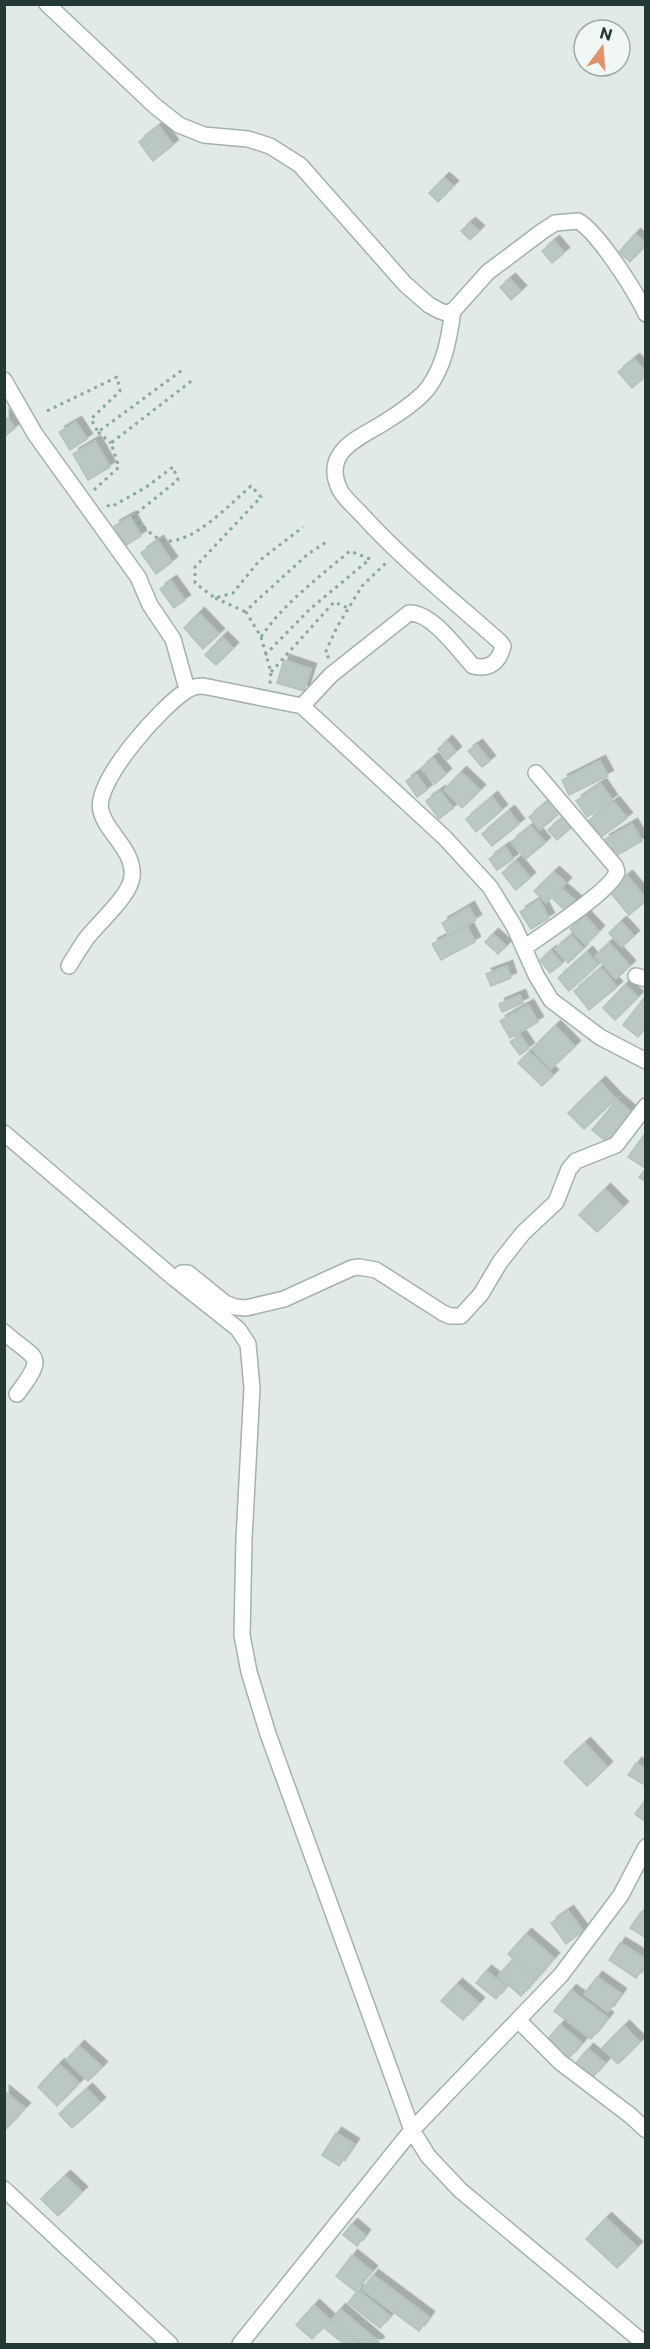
<svg xmlns="http://www.w3.org/2000/svg" width="650" height="2349" font-family="Commissioner,sans-serif">
  <style>
    .building { fill: #bac7c3; stroke: #b5c3be; stroke-width: 1.5; filter: url(#shadow) }
    .lines { fill: none; stroke-linecap: round; stroke-linejoin: round }
    .street-casing { stroke: #a5b1ae; stroke-width: 18 }
    .path { stroke: #86aaa2; stroke-width: 3; stroke-dasharray: 3 4.5; stroke-linecap: butt }
    .street { stroke: #fff; stroke-width: 15 }
  </style>
  <defs>
    <filter id="shadow"><feDropShadow dx="5.5" dy="-5.5" stdDeviation="0" flood-color="#0004"/></filter>
  </defs>
  <rect width="100%" height="100%" fill="#e1eae7"/>
  <!-- building -->
  <path class="building" d="M159 126 173 145 153 161 139 142Z
    M444 178 453 186 438 202 429 193Z
    M470 223 479 231 470 240 461 231Z
    M635 234 646 244 630 262 619 252Z
    M554 241 564 253 552 263 542 251Z
    M510 279 521 291 511 300 500 287Z
    M634 359 646 372V376L632 388 618 372Z
    M4 415 15 428 4 437Z
    M76 422 87 439 70 450 59 432Z
    M95 441 110 467 88 480 73 454Z
    M130 517 141 536 126 545 114 526Z
    M158 541 172 562 156 574 141 553Z
    M171 581 185 600 174 608 160 589Z
    M199 613 219 634 203 649 184 628Z
    M222 637 233 648 216 665 205 655Z
    M284 660 311 669 304 691 277 683Z
    M447 741 456 752 447 760 438 749Z
    M477 745 490 761 482 767 468 751Z
    M433 758 446 774 435 784 421 768Z
    M600 761 608 776 569 795 562 780Z
    M461 772 480 790 462 808 444 790Z
    M416 774 427 790 417 797 406 781Z
    M601 784 612 800 587 817 576 801Z
    M440 791 453 808 439 819 426 801Z
    M492 797 502 810 476 832 466 819Z
    M549 800 560 813 540 830 529 817Z
    M614 802 627 818 601 837 588 821Z
    M509 811 519 824 492 846 482 834Z
    M563 817 571 828 557 840 548 830Z
    M632 824 642 841 614 857 604 840Z
    M531 826 545 843 526 859 511 842Z
    M505 847 513 859 497 870 489 859Z
    M516 861 530 878 516 890 502 873Z
    M554 872 566 883 546 903 534 891Z
    M627 876 646 898V901L629 915 609 891Z
    M562 889 577 902 568 913 553 899Z
    M539 900 549 918 531 929 520 912Z
    M469 907 476 920 449 936 442 923Z
    M584 915 599 931 586 945 570 929Z
    M621 922 634 936 622 947 609 933Z
    M467 926 475 942 441 960 432 944Z
    M493 934 506 946 498 954 485 942Z
    M571 935 583 949 568 963 555 949Z
    M609 943 630 966 616 979 595 956Z
    M551 951 562 964 550 973 540 960Z
    M587 952 598 965 569 991 558 978Z
    M507 966 511 978 491 986 486 974Z
    M601 968 617 987 589 1010 574 991Z
    M625 985 638 997 615 1020 603 1008Z
    M520 995 523 1003 502 1012 499 1004Z
    M644 998 646 1028 638 1037 623 1025Z
    M528 1005 538 1022 510 1038 500 1021Z
    M555 1026 575 1046 551 1069 532 1049Z
    M520 1035 529 1048 520 1055 510 1042Z
    M529 1052 553 1075 542 1086 518 1063Z
    M600 1082 616 1099 584 1129 568 1113Z
    M617 1100 634 1114 609 1144 592 1130Z
    M646 1132V1167L645 1168 628 1157Z
    M646 1169V1182L639 1177Z
    M605 1189 623 1207 597 1232 579 1215Z
    M585 1743 607 1767 587 1786 564 1762Z
    M636 1763 646 1769 645 1785 628 1775Z
    M646 1799V1822L635 1814Z
    M568 1911 583 1931 566 1944 551 1923Z
    M641 1912 646 1915V1938L630 1928Z
    M526 1934 554 1958 536 1979 508 1954Z
    M620 1943 646 1959V1964L636 1978 609 1960Z
    M513 1959 536 1979 521 1996 498 1976Z
    M486 1971 506 1986 496 1999 476 1983Z
    M597 1977 621 1994 608 2012 584 1994Z
    M457 1984 479 2003 463 2020 441 2001Z
    M571 1990 608 2018 591 2039 554 2011Z
    M560 2025 582 2043 569 2058 547 2040Z
    M624 2026 640 2042 618 2064 602 2048Z
    M79 2046 102 2067 88 2081 66 2060Z
    M588 2049 605 2063 593 2077 576 2063Z
    M59 2064 79 2083 57 2106 38 2087Z
    M87 2089 100 2103 72 2128 59 2114Z
    M4 2091 25 2108 4 2131Z
    M336 2133 354 2144 339 2166 322 2155Z
    M65 2176 82 2192 58 2216 41 2199Z
    M606 2218 637 2247 617 2268 586 2239Z
    M352 2224 365 2235 357 2246 343 2235Z
    M352 2255 372 2271 355 2291 336 2276Z
    M373 2275 429 2317 419 2331 362 2289Z
    M358 2290 390 2316 380 2328 348 2303Z
    M314 2305 330 2320 312 2339 296 2325Z
    M340 2309 379 2342 377 2344H361L331 2320Z
    M331 2320 361 2344H344L324 2328Z"/>
  <g class="lines">
    <defs>
      <path id="street" d="M47 4 155 106 179 125 204 135 248 139 270 146 300 165 405 284 429 305 440 311 446 313 453 311 488 272 544 230 555 223 578 221C598 232 636 292 646 314
        M4 380 35 434 138 577 150 605 173 639 187 689
        M302 706 331 675 409 613C432 612 458 650 473 666 490 670 499 662 503 646L500 642C454 601 404 561 362 515 355 507 343 498 339 488 322 450 362 437 385 422 399 413 418 401 428 388 445 365 449 338 453 311
        M524 948C543 934 611 891 617 872L615 866 536 773
        M69 966C74 957 80 948 86 939 98 923 130 896 132 877 135 850 106 833 101 811 93 782 162 706 186 691 191 687 197 686 203 686L302 706 445 838 490 887 514 926 536 975 551 1000 600 1037 646 1061
        M636 976 646 979
        M4 1133 175 1279 238 1329 248 1344 252 1388 244 1539 242 1635 249 1672 268 1734 412 2130 428 2156 460 2190 645 2344
        M175 1279 182 1273H188L225 1303 235 1307 246 1308 284 1299 352 1268 359 1267 376 1270 443 1313 450 1316H461L481 1294 500 1262 523 1233 556 1202 569 1169 576 1161 616 1145 646 1106
        M4 1332C34 1360 49 1352 17 1394
        M518 2020 560 2062 631 2116 646 2130
        M4 2189 170 2344
        M240 2344 412 2130 561 1975 621 1895 646 1847"/>
    </defs>
    <!-- street casing -->
    <use href="#street" class="street-casing"/>
    <!-- path -->
    <path class="path" d="M47 411 117 377 120 391 91 419 98 432 185 368
      M98 432 111 443
      M94 490 119 467 111 443 194 379
      M107 505 111 507 145 488 173 467 178 480 133 516C142 525 153 539 166 541 194 543 230 504 251 486L261 497 195 567V583L215 598 233 593 259 561 303 527
      M215 598 246 612
      M261 637 271 672 270 684
      M265 655 310 609 370 559 350 551C319 577 283 604 261 637L246 612 252 605 308 554 328 541
      M329 658 325 653 337 627 362 586 388 561
      M271 672 334 602 348 608"/>
    <!-- street -->
    <use href="#street" class="street"/>
  </g>
  <!-- border -->
  <rect width="650" height="2349" fill="none" stroke="#243935" stroke-width="12"/>
  <!-- north arrow -->
  <g transform="translate(602 48) rotate(16)"><circle r="28" fill="#f1f7f5" stroke="#9faba8" stroke-width="1.5"/>
  <path d="M0-4.5L10 22L0 15L-10 22Z" fill="#e19268"/>
  <text y="-9" font-size="16" font-weight="bold" text-anchor="middle" fill="#243935">N</text>
  </g>
</svg>
